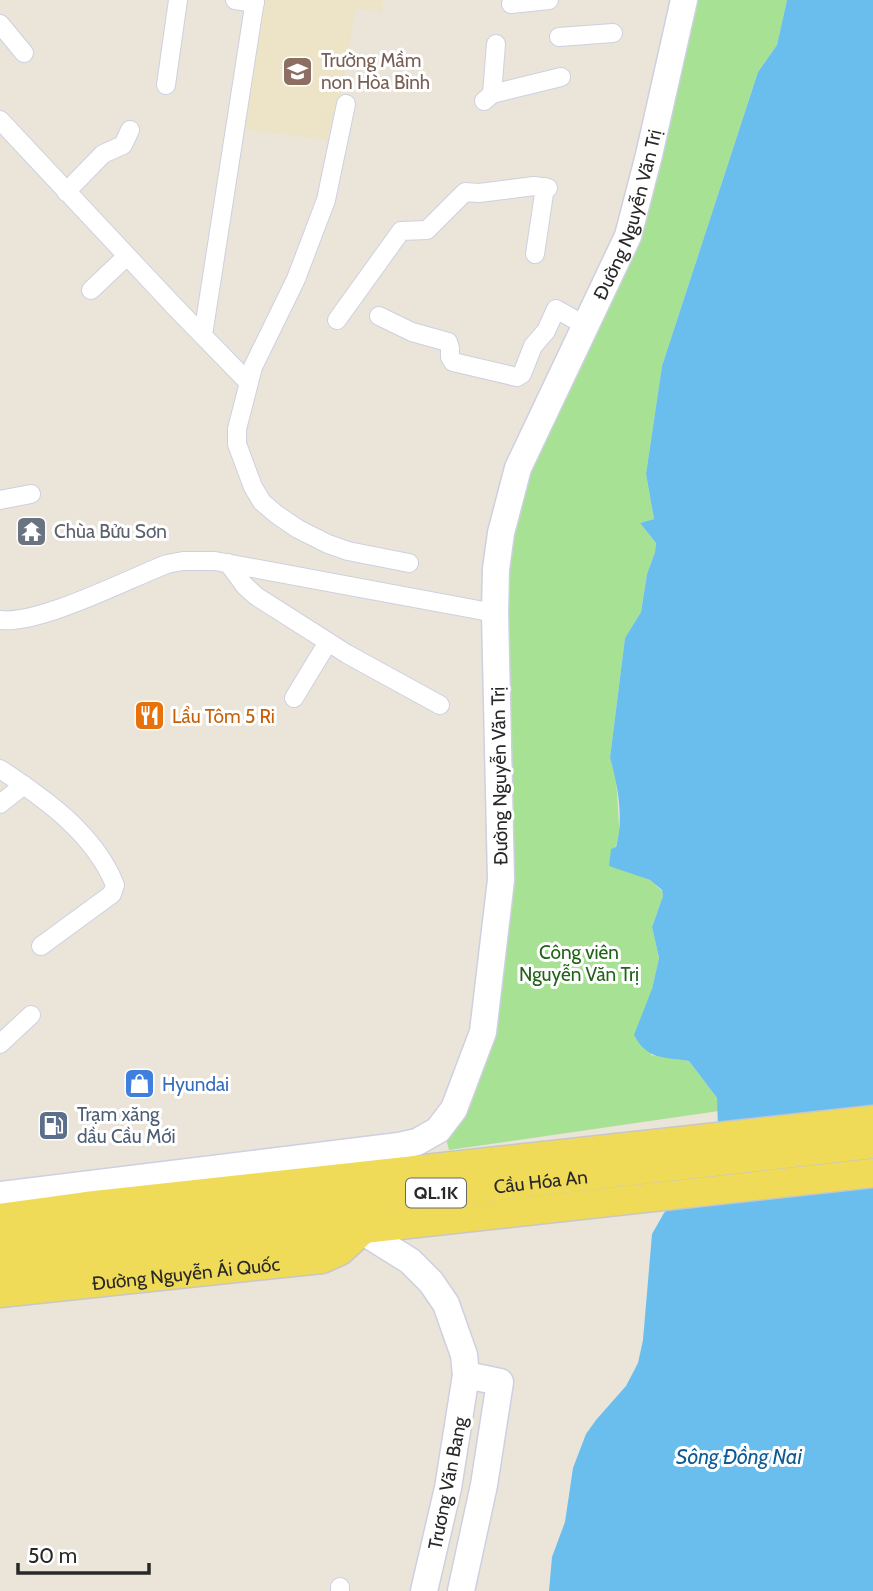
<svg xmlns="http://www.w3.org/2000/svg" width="873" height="1591" font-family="Cabin,sans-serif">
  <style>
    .education { fill: #ede4c8 }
    .green { fill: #a7e294 }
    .water { fill: #6abeee }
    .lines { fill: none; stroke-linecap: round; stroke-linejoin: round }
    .street-casing { stroke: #ced0e1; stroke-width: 20 }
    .secondary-casing { stroke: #ced0e1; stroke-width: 29 }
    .primary-casing { stroke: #c7c7c7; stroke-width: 31 }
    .street { stroke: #fff; stroke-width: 18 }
    .secondary { stroke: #fff; stroke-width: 26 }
    .primary { stroke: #f0db58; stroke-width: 28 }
    .labels { text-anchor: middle; stroke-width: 6; stroke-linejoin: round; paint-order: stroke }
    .shield { fill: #fff; stroke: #686868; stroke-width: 2 }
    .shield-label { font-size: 18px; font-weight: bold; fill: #282828 }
    .education-label { font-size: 19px; fill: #785e54; stroke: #fff; text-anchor: start }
    .street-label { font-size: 19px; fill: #282828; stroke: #fff }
    .worship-label { font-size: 19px; fill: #5b616d; stroke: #fff; text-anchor: start }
    .food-label { font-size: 19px; fill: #c56008; stroke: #fff; text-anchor: start }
    .park-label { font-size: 19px; fill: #216319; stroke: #fff }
    .shop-label { font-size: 19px; fill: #366cbe; stroke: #fff; text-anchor: start }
    .service-label { font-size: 19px; fill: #4e5e75; stroke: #fff; text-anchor: start }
    .water-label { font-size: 21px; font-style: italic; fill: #0d5a96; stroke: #fff }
  </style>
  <rect width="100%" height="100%" fill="#eae4d9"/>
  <!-- education -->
  <path class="education" d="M261 0H383L382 13 356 8 332 141 242 129Z"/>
  <!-- green -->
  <path class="green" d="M696 0H787L777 45 758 72 662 366 646 474 654 519 640 523 656 543 655 552 647 574 641 612 625 638 610 758 616 777 619 825V837L609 865 650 880 662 891 663 896 652 927 659 958 652 989 651 1055 689 1061 717 1098 719 1111 449 1150 445 1135 492 1046 506 571 528 469 596 331Z"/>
  <!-- water -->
  <path class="water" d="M787 0H873V1591H549L552 1557 565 1522 573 1468 586 1434 596 1420 626 1386 638 1363 643 1340 652 1234 664 1213 696 1177 718 1128 717 1098 689 1061C664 1057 647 1060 634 1035L652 989 659 958 652 927 663 896 662 890 650 880 609 866 611 849 616 847C624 820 618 785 610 758L625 638 641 612 647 574 655 552 656 543 640 523 654 519 646 474 662 366 758 72 777 45Z"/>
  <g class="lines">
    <defs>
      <path id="street" d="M235 0 255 3
        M511 4 549 0
        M0 24 24 53
        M559 37 613 33
        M166 85 178 0
        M492 94 496 44
        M484 101 492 94 561 77
        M346 104 326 200 296 279 253 367 237 429V444L253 487 262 502 276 514 298 529 328 544 348 551 409 563
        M0 120 175 307 248 382
        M66 192 103 154 123 145 130 130
        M535 254 545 187
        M91 290 127 256
        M379 316 412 332 448 342 450 348V357L453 362 517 377 522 374 533 346 546 331 556 309 586 326
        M337 320 401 231 427 230 465 192 479 193 534 186 548 188
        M203 335 255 0
        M0 500 31 494
        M228 563 245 586 256 596 347 654 440 705
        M0 620C39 625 128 579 167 564L183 561H215L495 613
        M294 698 328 642
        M0 769C45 799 94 833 115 885L112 894 41 946
        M0 804 24 785
        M0 1044 31 1015
        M340 1591V1587"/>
      <g id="secondary">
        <path id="s1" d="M0 1195 399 1146 417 1142 438 1130 454 1109 483 1032 501 880 495 613 496 569 501 533 518 468 628 236 649 155 684 0"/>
        <path d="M362 1231 410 1261 431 1282 446 1304 464 1355 466 1375 448 1488 424 1591"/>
        <path d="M461 1591 484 1485 500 1382 466 1375"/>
      </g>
      <g id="primary">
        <path d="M0 1218 86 1206 873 1120"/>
        <path id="s2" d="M0 1242 873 1144"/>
        <path d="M0 1269 873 1173"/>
        <path id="s3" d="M0 1293 322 1259 340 1251 362 1231"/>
      </g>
    </defs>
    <!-- street casing -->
    <use href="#street" class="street-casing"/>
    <!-- secondary casing -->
    <use href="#secondary" class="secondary-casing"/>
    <!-- primary casing -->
    <use href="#primary" class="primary-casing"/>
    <!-- street -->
    <use href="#street" class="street"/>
    <!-- secondary -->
    <use href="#secondary" class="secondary"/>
    <!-- primary -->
    <use href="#primary" class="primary"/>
  </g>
  <!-- icons -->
  <defs>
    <symbol id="school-square" viewBox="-11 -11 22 22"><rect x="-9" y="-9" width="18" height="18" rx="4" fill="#8d6e63" stroke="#fff"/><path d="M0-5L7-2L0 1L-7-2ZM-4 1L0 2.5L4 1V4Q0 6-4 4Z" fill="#fff"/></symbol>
    <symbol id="temple-square" viewBox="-11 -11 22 22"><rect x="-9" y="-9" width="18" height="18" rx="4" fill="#6b7280" stroke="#fff"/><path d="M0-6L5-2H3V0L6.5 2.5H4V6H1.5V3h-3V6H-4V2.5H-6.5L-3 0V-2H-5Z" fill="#fff"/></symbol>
    <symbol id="restaurant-square" viewBox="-11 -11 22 22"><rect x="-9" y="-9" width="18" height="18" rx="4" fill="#e8710a" stroke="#fff"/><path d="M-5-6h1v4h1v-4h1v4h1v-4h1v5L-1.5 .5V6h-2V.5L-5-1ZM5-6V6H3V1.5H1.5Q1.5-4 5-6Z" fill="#fff"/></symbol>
    <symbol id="shop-square" viewBox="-11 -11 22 22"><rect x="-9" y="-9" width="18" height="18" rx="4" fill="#3f7fe0" stroke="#fff"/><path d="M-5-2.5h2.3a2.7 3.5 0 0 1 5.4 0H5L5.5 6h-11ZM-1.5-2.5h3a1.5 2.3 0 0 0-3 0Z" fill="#fff"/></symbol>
    <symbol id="fuel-square" viewBox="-11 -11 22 22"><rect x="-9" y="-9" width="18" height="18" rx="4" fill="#5c6f8a" stroke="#fff"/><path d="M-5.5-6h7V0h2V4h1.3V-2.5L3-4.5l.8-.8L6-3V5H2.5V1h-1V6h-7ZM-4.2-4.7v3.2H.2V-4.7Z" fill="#fff"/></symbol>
  </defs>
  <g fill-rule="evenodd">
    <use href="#school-square" x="280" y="54" width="35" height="35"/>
    <use href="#temple-square" x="14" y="514" width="35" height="35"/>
    <use href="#restaurant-square" x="132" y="698" width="35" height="35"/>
    <use href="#shop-square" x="122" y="1066" width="35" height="35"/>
    <use href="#fuel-square" x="36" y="1108" width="35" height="35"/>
  </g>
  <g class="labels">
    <!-- shield labels -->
    <rect class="shield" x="406" y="1178.5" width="60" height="29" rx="5"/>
    <g class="shield-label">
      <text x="436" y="1199">QL.1K</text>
    </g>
    <!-- education labels -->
    <g class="education-label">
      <text x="321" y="67">Trường Mầm<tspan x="321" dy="22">non Hòa Bình</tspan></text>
    </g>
    <!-- street labels -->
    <g class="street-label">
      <text dy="7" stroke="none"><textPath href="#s1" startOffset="1398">Đường Nguyễn Văn Trị</textPath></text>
      <text transform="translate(499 776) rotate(-91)" y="7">Đường Nguyễn Văn Trị</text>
      <text dy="7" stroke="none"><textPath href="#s2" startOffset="544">Cầu Hóa An</textPath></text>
      <text dy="7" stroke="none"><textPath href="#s3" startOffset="187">Đường Nguyễn Ái Quốc</textPath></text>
      <text transform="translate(447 1483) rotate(-79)" y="7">Trương Văn Bang</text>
    </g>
    <!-- worship labels -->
    <g class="worship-label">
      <text x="54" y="538">Chùa Bửu Sơn</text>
    </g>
    <!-- food labels -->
    <g class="food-label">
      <text x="172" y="723">Lẩu Tôm 5 Ri</text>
    </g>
    <!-- park labels -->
    <g class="park-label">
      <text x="579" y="959">Công viên<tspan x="579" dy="22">Nguyễn Văn Trị</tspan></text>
    </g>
    <!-- shop labels -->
    <g class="shop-label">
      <text x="162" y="1091">Hyundai</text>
    </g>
    <!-- service labels -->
    <g class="service-label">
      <text x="77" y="1121">Trạm xăng<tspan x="77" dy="22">dầu Cầu Mới</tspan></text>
    </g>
    <!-- water labels -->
    <g class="water-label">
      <text x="739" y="1464">Sông Đồng Nai</text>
    </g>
  </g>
  <!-- scale -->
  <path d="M18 1563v10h131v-10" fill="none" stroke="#282828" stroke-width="3.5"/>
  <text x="28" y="1563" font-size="21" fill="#282828" stroke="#ffffff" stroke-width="5" paint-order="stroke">50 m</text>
</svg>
